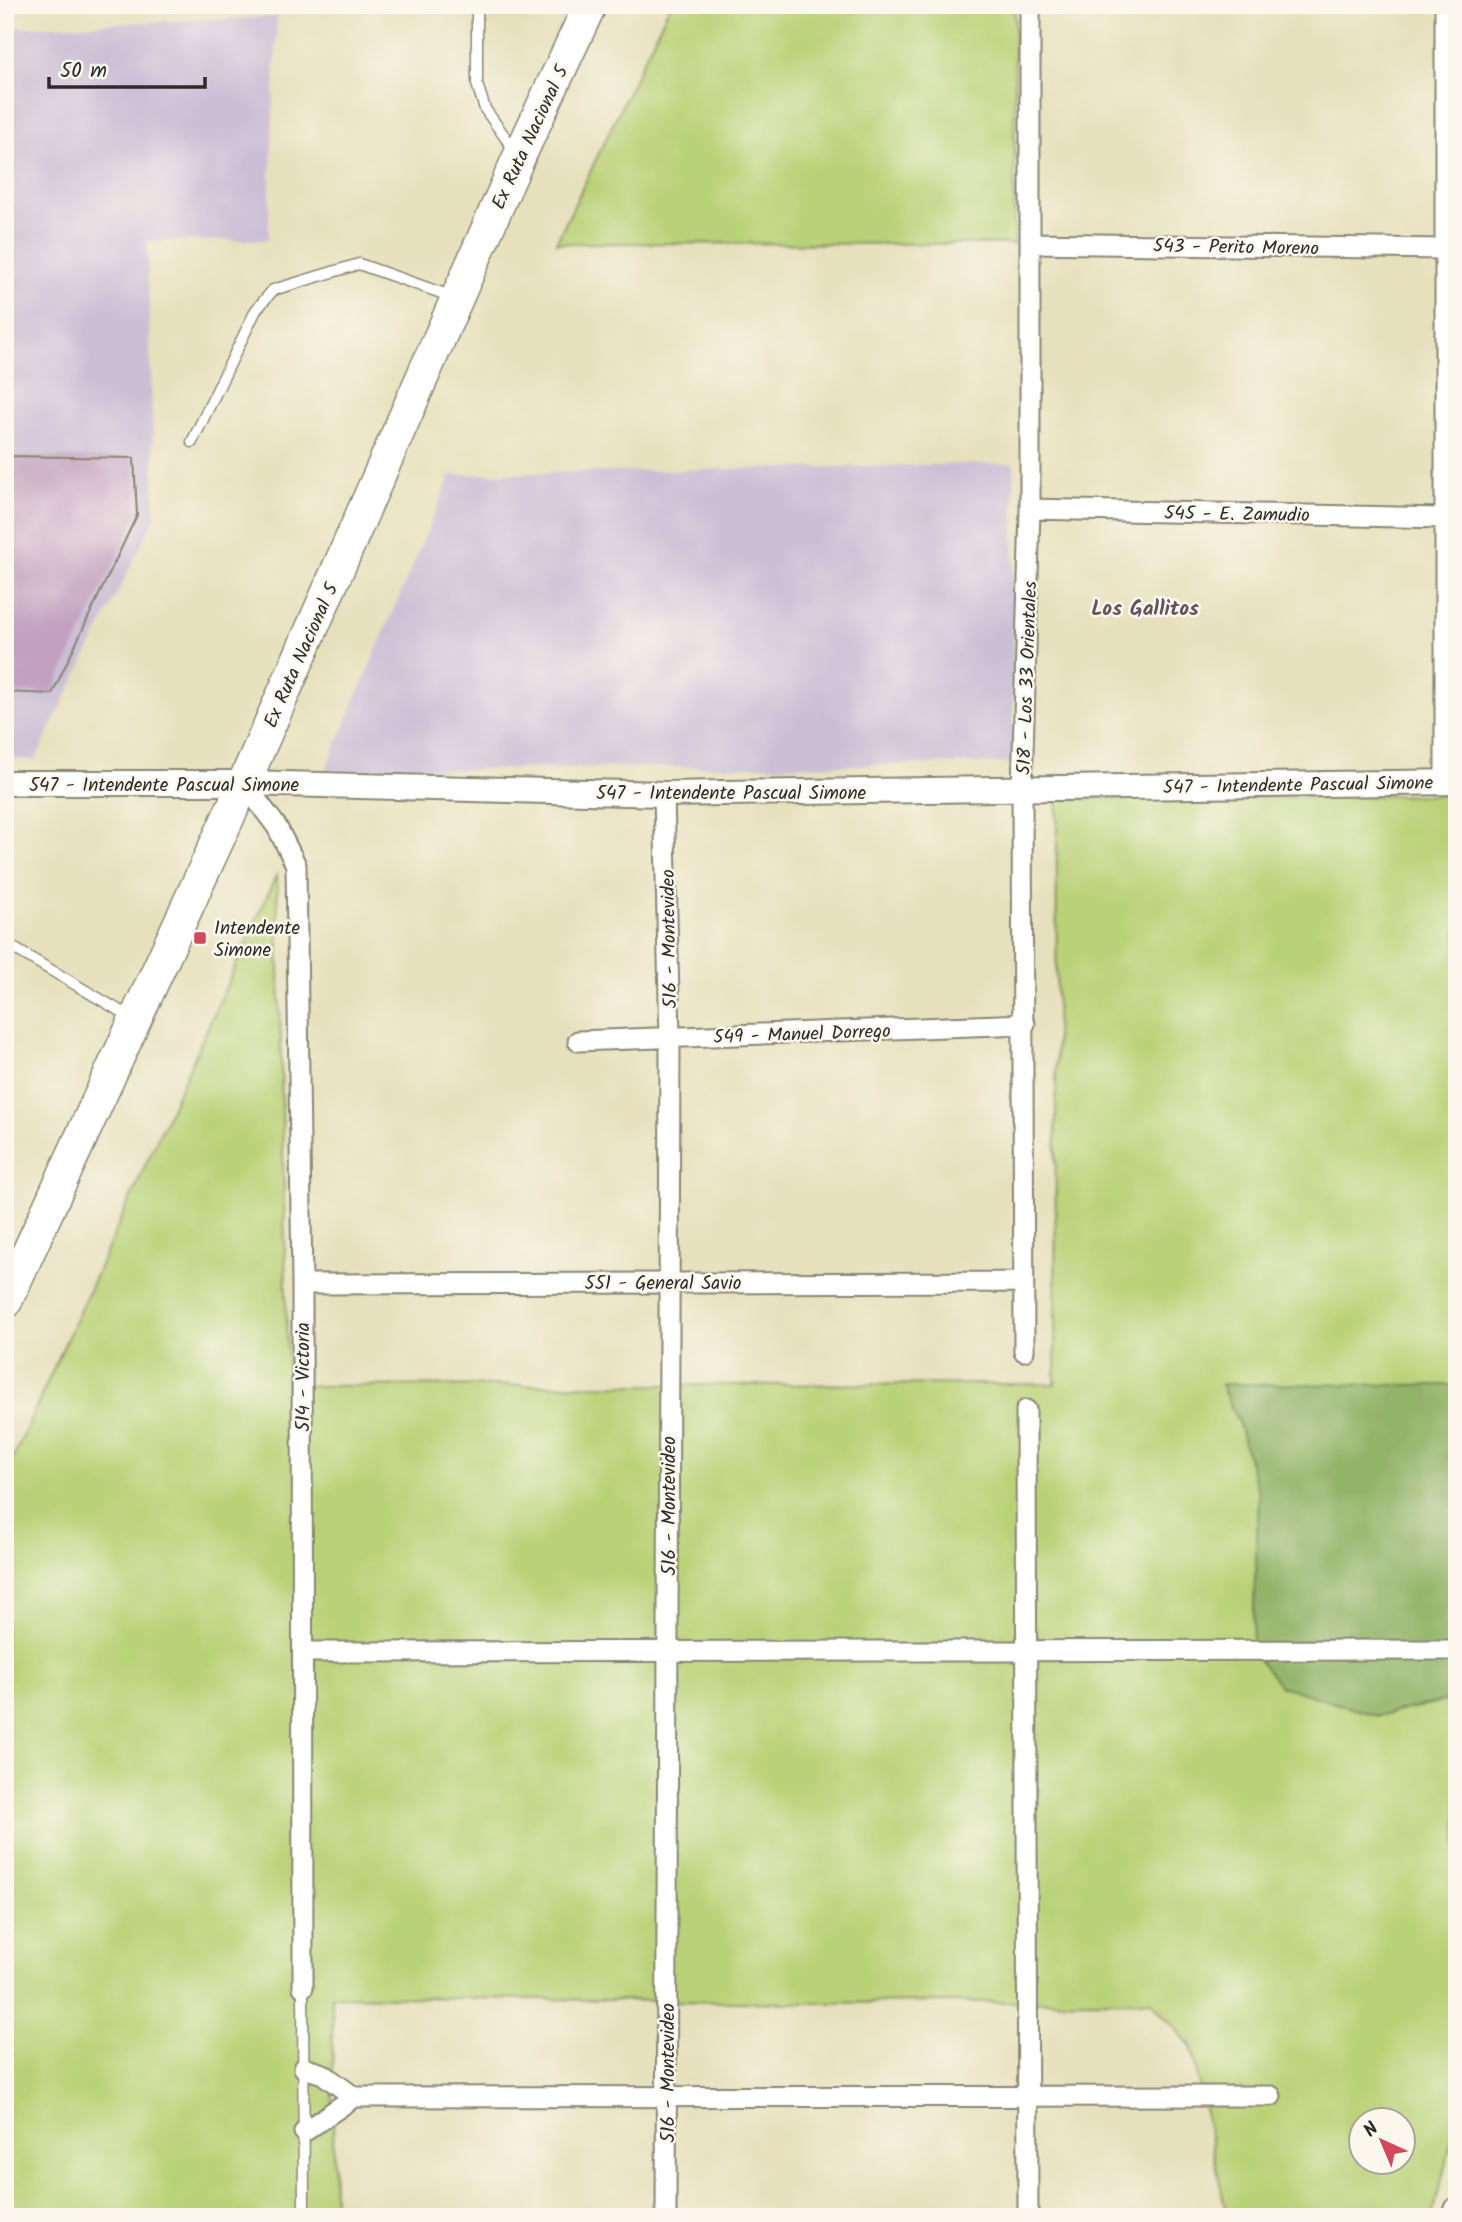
<svg xmlns="http://www.w3.org/2000/svg" width="1462" height="2222" font-family="Kalam,sans-serif">
  <style>
    .industrial { fill: #cbbfd5 }
    .green { fill: #b9d277; stroke: #727e51; stroke-width: 2; fill-rule: evenodd }
    .forest { fill: #92b468; stroke: #5e704a; stroke-width: 2 }
    .building { fill: #c2a0c0 }
    .lines { fill: none; stroke-linecap: round; stroke-linejoin: round }
    .service-casing { stroke: #898674; stroke-width: 13 }
    .minor-casing { stroke: #898674; stroke-width: 23 }
    .tertiary-casing { stroke: #898674; stroke-width: 28 }
    .primary-casing { stroke: #898674; stroke-width: 35 }
    .service { stroke: #fff; stroke-width: 10 }
    .minor { stroke: #fff; stroke-width: 19 }
    .tertiary { stroke: #fff; stroke-width: 24 }
    .primary { stroke: #fff; stroke-width: 32 }
    .poi-dot { fill: #d1495b; stroke: #fbf7ec; stroke-width: 2.5 }
    .labels { text-anchor: middle; stroke-width: 5; stroke-linejoin: round; paint-order: stroke }
    .street-label { font-size: 19px; fill: #2b2b2b; stroke: #fbf7ec }
    .poi-label { font-size: 19px; fill: #2b2b2b; stroke: #fbf7ec; text-anchor: start }
    .neighbourhood-label { font-size: 21px; font-weight: bold; fill: #60545f; stroke: #fbf7ec }
  </style>
  <rect width="100%" height="100%" fill="#fbf7ec"/>
  <filter id="ink" filterUnits="userSpaceOnUse"><feTurbulence type="fractalNoise" baseFrequency=".0143" numOctaves="2"/><feDisplacementMap in="SourceGraphic" scale="14" xChannelSelector="R" yChannelSelector="G"/><feConvolveMatrix kernelMatrix="1 2 1 2 8 2 1 2 1" color-interpolation-filters="sRGB"/></filter>
  <filter id="wash" filterUnits="userSpaceOnUse"><feTurbulence type="fractalNoise" baseFrequency=".00686" numOctaves="4" result="noise"/><feDisplacementMap in="SourceGraphic" scale="28" xChannelSelector="R" yChannelSelector="G"/><feGaussianBlur stdDeviation="1.57" result="paint"/><feColorMatrix in="noise" values="0 0 0 0 0 0 0 0 0 0 0 0 0 0 0 0 0 1.4 0 .05"/><feComposite in="paint" operator="in"/></filter>
  <g filter="url(#wash)">
    <rect width="100%" height="100%" fill="#e7e0bc"/>
    <!-- industrial -->
    <path class="industrial" d="M277 17 268 240 147 241 155 517 35 760 5 758V28Z
      M1014 463 1013 763 325 771 451 475Z"/>
    <!-- green -->
    <path class="green" d="M670 5H1015L1014 244 556 243Z
      M1457 749V1385H1221L1238 1421 1259 1495 1252 1651 1377 1716 1457 1698V2120L1432 2217H1227L1191 2046 1151 2001 797 2003 332 1996 334 2217H5V1476L277 874 288 1386 1055 1384 1057 799 1455 795ZM1360 2120H1402V2162H1360Z"/>
    <!-- forest -->
    <path class="forest" d="M1221 1384 1457 1385V1698L1377 1716 1280 1686 1252 1651 1259 1495 1238 1421Z"/>
    <g id="blocks">
      <!-- building -->
      <path class="building" d="M5 456 134 458 137 515 52 694 5 692Z"/>
    </g>
  </g>
  <g filter="url(#ink)">
    <use href="#blocks" fill-opacity="0" stroke="#898674" stroke-width="2"/>
    <g class="lines">
      <defs>
        <path id="service" d="M477 5V84L485 109 515 151
          M192 442 256 310 273 290 359 264 453 297
          M5 943 132 1018
          M303 1987 304 2217"/>
        <path id="minor" d="M1445 5V782
          M1030 243 1443 249
          M1030 509 1444 518
          M244 783 277 827 296 865 302 1284 303 1987
          M664 794 670 1038 666 2217
          M578 1041 1025 1024
          M302 1284 1023 1282
          M1024 1351 1022 789 1030 509V5
          M1026 1410 1028 2217
          M303 1652 1457 1650
          M304 2068 323 2074 354 2097 304 2132
          M354 2097 1271 2096"/>
        <path id="tertiary" d="M5 783H244L664 794 1457 782
          M1455 2217 1457 2210"/>
        <path id="primary" d="M5 1303 244 783 519 157 590 5"/>
      </defs>
      <!-- service casing -->
      <use href="#service" class="service-casing"/>
      <!-- minor casing -->
      <use href="#minor" class="minor-casing"/>
      <!-- tertiary casing -->
      <use href="#tertiary" class="tertiary-casing"/>
      <!-- primary casing -->
      <use href="#primary" class="primary-casing"/>
      <!-- service -->
      <use href="#service" class="service"/>
      <!-- minor -->
      <use href="#minor" class="minor"/>
      <!-- tertiary -->
      <use href="#tertiary" class="tertiary"/>
      <!-- primary -->
      <use href="#primary" class="primary"/>
    </g>
  </g>
  <!-- markers -->
  <rect class="poi-dot" x="193" y="931" width="14" height="14" rx="3.5"/>
  <g class="labels">
    <!-- street labels -->
    <g class="street-label">
      <text transform="translate(529 137) rotate(-65)" y="7">Ex Ruta Nacional 5</text>
      <text transform="translate(1236 246) rotate(1)" y="7">543 - Perito Moreno</text>
      <text transform="translate(1237 513) rotate(1)" y="7">545 - E. Zamudio</text>
      <text transform="translate(300 655) rotate(-66)" y="7">Ex Ruta Nacional 5</text>
      <text transform="translate(1026 678) rotate(-88)" y="7">518 - Los 33 Orientales</text>
      <text x="164" y="791">547 - Intendente Pascual Simone</text>
      <text transform="translate(1298 784) rotate(-1)" y="7">547 - Intendente Pascual Simone</text>
      <text x="731" y="799">547 - Intendente Pascual Simone</text>
      <text transform="translate(668 939) rotate(-91)" y="7">516 - Montevideo</text>
      <text transform="translate(802 1033) rotate(-2)" y="7">549 - Manuel Dorrego</text>
      <text x="663" y="1289">551 - General Savio</text>
      <text transform="translate(302 1377) rotate(-90)" y="7">514 - Victoria</text>
      <text transform="translate(668 1506) rotate(-90)" y="7">516 - Montevideo</text>
      <text transform="translate(667 2073) rotate(-90)" y="7">516 - Montevideo</text>
    </g>
    <!-- poi labels -->
    <g class="poi-label">
      <text x="214" y="934">Intendente<tspan x="214" dy="22">Simone</tspan></text>
    </g>
    <!-- neighbourhood labels -->
    <g class="neighbourhood-label">
      <text x="1145" y="615">Los Gallitos</text>
    </g>
  </g>
  <!-- margin -->
  <rect width="1462" height="2222" fill="none" stroke="#fbf7ec" stroke-width="28"/>
  <!-- north arrow -->
  <g transform="translate(1382 2141) rotate(316)"><circle r="33" fill="#fbf7ec" stroke="#a8a59f" stroke-width="2"/>
  <path d="M0-5L12 26L0 18L-12 26Z" fill="#d1495b"/>
  <text y="-10" font-size="19" font-weight="bold" text-anchor="middle" fill="#2b2b2b">N</text>
  </g>
  <!-- scale -->
  <path d="M49 77v10h156v-10" fill="none" stroke="#2b2b2b" stroke-width="3.5"/>
  <text x="60" y="77" font-size="21" fill="#2b2b2b" stroke="#fbf7ec" stroke-width="5" paint-order="stroke">50 m</text>
</svg>
